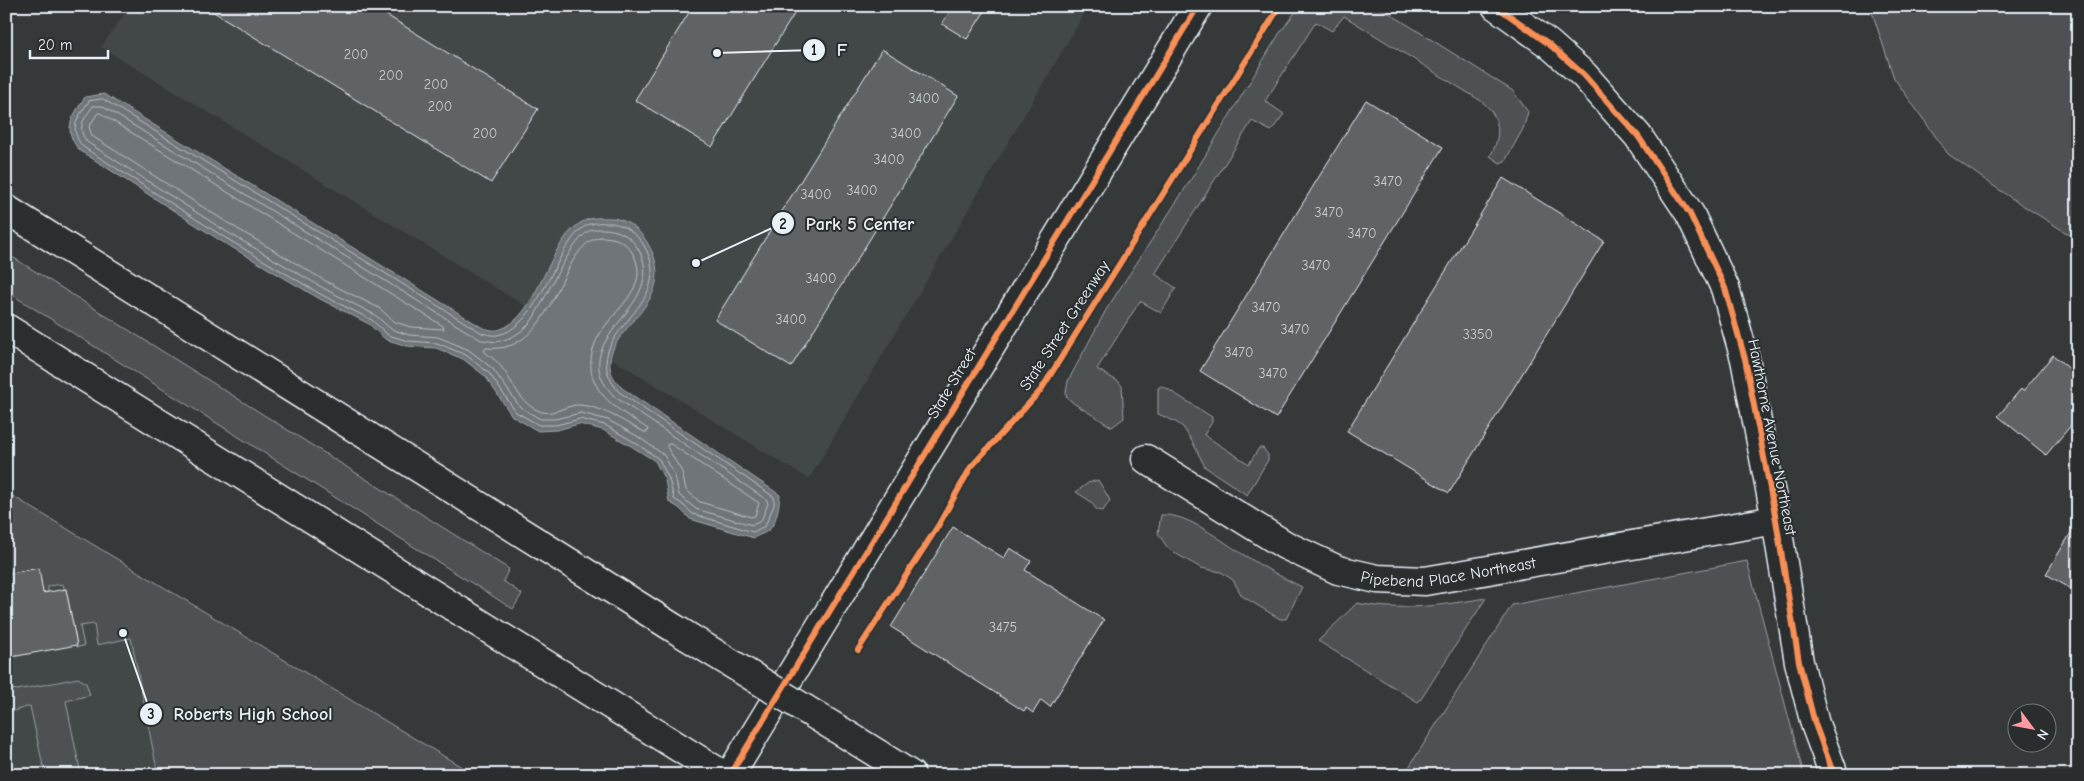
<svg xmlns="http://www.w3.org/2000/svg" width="2084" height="781" font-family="'Comic Neue',sans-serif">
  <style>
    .built { fill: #424647 }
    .green { fill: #4d5152; stroke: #9aa1a5 }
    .water { fill: #707579; stroke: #a0a7ac }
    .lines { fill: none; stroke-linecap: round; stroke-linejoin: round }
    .shore { stroke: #b8bfc5; stroke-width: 1 }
    .building { fill: #5f6365; stroke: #e8f1f8 }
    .street-casing { stroke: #e8f1f8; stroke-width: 31 }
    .secondary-casing { stroke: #e8f1f8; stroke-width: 31 }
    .highway-casing { stroke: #e8f1f8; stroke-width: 31 }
    .street { stroke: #2a2d2e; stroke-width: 28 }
    .secondary { stroke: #2a2d2e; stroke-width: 28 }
    .highway { stroke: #2a2d2e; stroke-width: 28 }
    .highway-bridge-casing { stroke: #e8f1f8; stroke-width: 31; stroke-linecap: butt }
    .highway-bridge { stroke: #2a2d2e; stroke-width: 28 }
    .cycleway-casing { stroke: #2a2d2e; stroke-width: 9 }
    .cycleway { stroke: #f78f57; stroke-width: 6 }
    .labels { text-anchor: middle; stroke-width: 4; stroke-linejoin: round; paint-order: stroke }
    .number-label { font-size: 14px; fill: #c6ced3 }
    .street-label { font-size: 16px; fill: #e8f1f8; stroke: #2a2d2e }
    .leader { fill: none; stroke: #e8f1f8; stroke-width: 2 }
    .callout-dot { fill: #e8f1f8; stroke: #2a2d2e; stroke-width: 2 }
    .mark-label { font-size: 15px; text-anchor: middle; font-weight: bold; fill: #111 }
    .callout-label { font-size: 18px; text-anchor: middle; font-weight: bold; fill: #e8f1f8; stroke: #2a2d2e; stroke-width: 4; stroke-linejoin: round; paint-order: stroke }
  </style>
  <rect width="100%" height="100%" fill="#35393a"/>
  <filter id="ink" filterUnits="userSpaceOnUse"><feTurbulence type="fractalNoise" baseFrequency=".02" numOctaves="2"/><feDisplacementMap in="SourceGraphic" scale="10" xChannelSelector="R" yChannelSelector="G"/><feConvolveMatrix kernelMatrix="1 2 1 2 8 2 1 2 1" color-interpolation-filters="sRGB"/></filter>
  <g filter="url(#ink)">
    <!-- built -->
    <path class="built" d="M130 6H1089L809 479 101 47Z
      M6 492 475 775H6Z"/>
    <!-- green -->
    <path class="green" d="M1304 6H1376L1389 13 1513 91 1528 112 1523 129 1505 161 1500 163 1490 156C1502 136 1501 116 1481 101L1344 16 1332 31 1316 22 1265 101 1284 114 1271 131 1252 121 1155 274 1176 288 1161 313 1140 301 1097 369 1119 382 1122 386 1124 418 1112 427 1073 403 1066 396V392L1068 381 1106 310 1188 184 1279 34 1293 15Z
      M1870 6H2078V240L2011 198 1948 154 1894 78Z
      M6 253 509 569 503 581 522 594 513 609 6 291Z
      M1161 386 1166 388 1212 417V422L1204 435 1249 464 1259 448H1263L1268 455V460L1247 495 1205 467 1193 443 1183 427 1174 421 1158 414V388Z
      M1098 480 1110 500 1103 511 1097 510 1090 501 1076 492 1088 483Z
      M6 492 475 775H158L131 638 97 645 94 624 80 626 84 646 77 647 66 589H64L63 584 48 586V592L36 595 41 582 39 568 6 574Z
      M1161 515C1188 513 1221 541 1244 555 1262 566 1282 578 1302 587L1286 619H1280L1242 596 1233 580 1221 572 1201 568 1173 552 1167 547 1158 533Z
      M1747 561 1804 775H1404L1512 605Z
      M1486 598 1421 699 1418 702 1318 641 1357 603C1400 612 1443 605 1486 598Z
      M78 678 86 683 90 695 66 701 81 775H45L30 706 10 712 6 707V697L12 689 17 690Z"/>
    <!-- water -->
    <path class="water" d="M104 94 483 328C488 329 493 331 498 330 541 318 547 236 586 220 594 217 604 218 612 218 627 219 641 231 648 244 684 306 599 328 611 372 613 378 618 383 622 388L780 495C779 506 777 522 769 530 766 533 758 535 754 538L690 519 679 508 669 502 665 480 655 461 631 446 603 430 579 424 557 430 538 431 512 416 485 376 463 359 436 348 407 346 385 339 369 324 320 299 221 241 79 150C62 128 72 118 85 97Z"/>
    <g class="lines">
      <!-- shore -->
      <path class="shore" d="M103 99 482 333C487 334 493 336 497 335 532 330 551 268 570 242 575 235 581 227 590 224 597 222 605 223 612 223 625 225 636 234 643 244 684 310 569 333 619 392L774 497V505L765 526 753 532 693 514 682 504 674 499 669 479 659 459 634 442 605 425 580 419 556 425H539L516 412 489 373 466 355 437 343 408 341 388 335 372 320 322 295 224 237 83 147C68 128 77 119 89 101Z
        M93 106H102L481 340C487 340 494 343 500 341 510 339 522 332 529 324 533 320 536 313 539 308 548 292 574 236 591 230 594 229 599 229 602 229 617 229 630 235 637 247 675 307 557 339 615 397L767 500 768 504 761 521 752 525 696 509 679 495 675 476 664 455 637 436 608 420 581 413 555 419H540L520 407 493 369 469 350 438 337 409 335 391 329 375 315 325 289 227 232 87 142C76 127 84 119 93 106Z
        M100 113 443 326 444 329 411 327 395 322 379 308 329 283 231 225 92 136 89 127 97 114Z
        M601 237C615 237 626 241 633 254 652 288 612 310 598 337 591 350 588 367 594 381 604 404 629 416 648 429L647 433C625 424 606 407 580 405 568 404 555 415 542 412 519 405 513 380 499 364 495 359 489 356 484 351L486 348C557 356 558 242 601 237Z
        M668 444H671L759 503 755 516 751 517 700 502 686 490 682 472 667 447Z"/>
    </g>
    <!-- building -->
    <path class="building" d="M204 6H372L538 109 491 183Z
      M693 6H799L712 147 635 100Z
      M953 6H988L967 39 942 24Z
      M882 49 958 96 791 367 715 320Z
      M1366 100 1443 147 1276 418 1200 371Z
      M1503 178 1604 241 1449 493 1347 431Z
      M2053 355 2078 376V417L2046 455 1998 416 2021 389 2023 391Z
      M2078 521V593L2046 574Z
      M953 527 1004 558 1010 548 1031 561 1025 570 1104 620 1050 707 1041 700 1033 713 1026 708 1024 711 891 627Z
      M39 568 43 593 66 589 77 645 6 658V574Z"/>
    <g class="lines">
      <defs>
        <g id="street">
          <path id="s1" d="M1146 459 1285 545 1338 570 1377 579 1425 581 1776 520"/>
        </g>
        <path id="secondary" d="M1496 6 1549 44 1584 75 1638 136 1690 214 1725 288 1745 359 1776 520 1799 662 1815 724 1834 775
          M730 775 1198 6"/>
        <path id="highway" d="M6 209 677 630
          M6 328 723 775
          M878 754 911 775"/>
      </defs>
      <!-- street casing -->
      <use href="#street" class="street-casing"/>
      <!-- secondary casing -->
      <use href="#secondary" class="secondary-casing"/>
      <!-- highway casing -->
      <use href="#highway" class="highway-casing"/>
      <!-- street -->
      <use href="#street" class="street"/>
      <!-- secondary -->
      <use href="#secondary" class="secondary"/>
      <!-- highway -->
      <use href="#highway" class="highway"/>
      <defs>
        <path id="highway-bridge" d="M677 630 878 754"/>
      </defs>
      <!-- highway-bridge casing -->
      <use href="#highway-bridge" class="highway-bridge-casing"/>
      <!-- highway-bridge -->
      <use href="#highway-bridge" class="highway-bridge"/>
      <defs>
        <path id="cycleway" d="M1496 6 1549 44 1584 75 1638 136 1690 214 1725 288 1745 359 1776 520 1799 662 1815 724 1834 775
          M858 650 938 526 971 467 1041 390 1280 6
          M730 775 1198 6"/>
      </defs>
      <!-- cycleway casing -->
      <use href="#cycleway" class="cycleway-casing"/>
      <!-- cycleway -->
      <use href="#cycleway" class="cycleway"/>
    </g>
  </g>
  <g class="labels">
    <!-- number labels -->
    <g class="number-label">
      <text x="356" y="59">200</text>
      <text x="391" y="80">200</text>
      <text x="436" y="89">200</text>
      <text x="924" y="103">3400</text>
      <text x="440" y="111">200</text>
      <text x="485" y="138">200</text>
      <text x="906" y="138">3400</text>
      <text x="889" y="164">3400</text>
      <text x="1388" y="186">3470</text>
      <text x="862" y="195">3400</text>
      <text x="816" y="199">3400</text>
      <text x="1329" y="217">3470</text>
      <text x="1362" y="238">3470</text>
      <text x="1316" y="270">3470</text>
      <text x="821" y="283">3400</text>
      <text x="1266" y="312">3470</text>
      <text x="791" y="324">3400</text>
      <text x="1295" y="334">3470</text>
      <text x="1478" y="339">3350</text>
      <text x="1239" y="357">3470</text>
      <text x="1273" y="378">3470</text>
      <text x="1003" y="632">3475</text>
    </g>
    <!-- street labels -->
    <g class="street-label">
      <text transform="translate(1064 325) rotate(-57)" y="6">State Street Greenway</text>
      <text transform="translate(951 383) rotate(-59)" y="6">State Street</text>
      <text transform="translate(1773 437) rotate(79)" y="6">Hawthorne Avenue Northeast</text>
      <text dy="6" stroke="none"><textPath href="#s1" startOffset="334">Pipebend Place Northeast</textPath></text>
    </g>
  </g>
  <!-- callouts -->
  <path class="leader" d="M717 53L814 50M696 263L783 223M123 633L151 714"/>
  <g class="callout-dot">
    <circle cx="717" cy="53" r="5"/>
    <circle cx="696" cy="263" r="5"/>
    <circle cx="123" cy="633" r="5"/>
    <circle cx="814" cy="50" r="12"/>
    <circle cx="783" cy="223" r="12"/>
    <circle cx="151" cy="714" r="12"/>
  </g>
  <g class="mark-label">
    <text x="814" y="55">1</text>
    <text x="783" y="229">2</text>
    <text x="151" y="719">3</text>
  </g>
  <g class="callout-label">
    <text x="842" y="56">F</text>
    <text x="860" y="230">Park 5 Center</text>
    <text x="253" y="720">Roberts High School</text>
  </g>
  <!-- margin -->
  <rect width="2084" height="781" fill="none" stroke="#2a2d2e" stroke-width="25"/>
  <rect x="12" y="12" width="2059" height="756" fill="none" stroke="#e8f1f8" stroke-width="2" filter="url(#ink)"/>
  <!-- north arrow -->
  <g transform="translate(2032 728) rotate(122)"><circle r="24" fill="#2a2d2e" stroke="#767b7f"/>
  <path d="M0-4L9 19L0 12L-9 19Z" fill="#ff9aa2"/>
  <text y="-8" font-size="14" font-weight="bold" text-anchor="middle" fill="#e8f1f8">N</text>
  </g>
  <!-- scale -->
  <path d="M30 50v8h78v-8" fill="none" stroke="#e8f1f8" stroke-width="2.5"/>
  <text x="38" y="50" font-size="15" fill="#e8f1f8" stroke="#2a2d2e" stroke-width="4" paint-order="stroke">20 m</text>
</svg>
